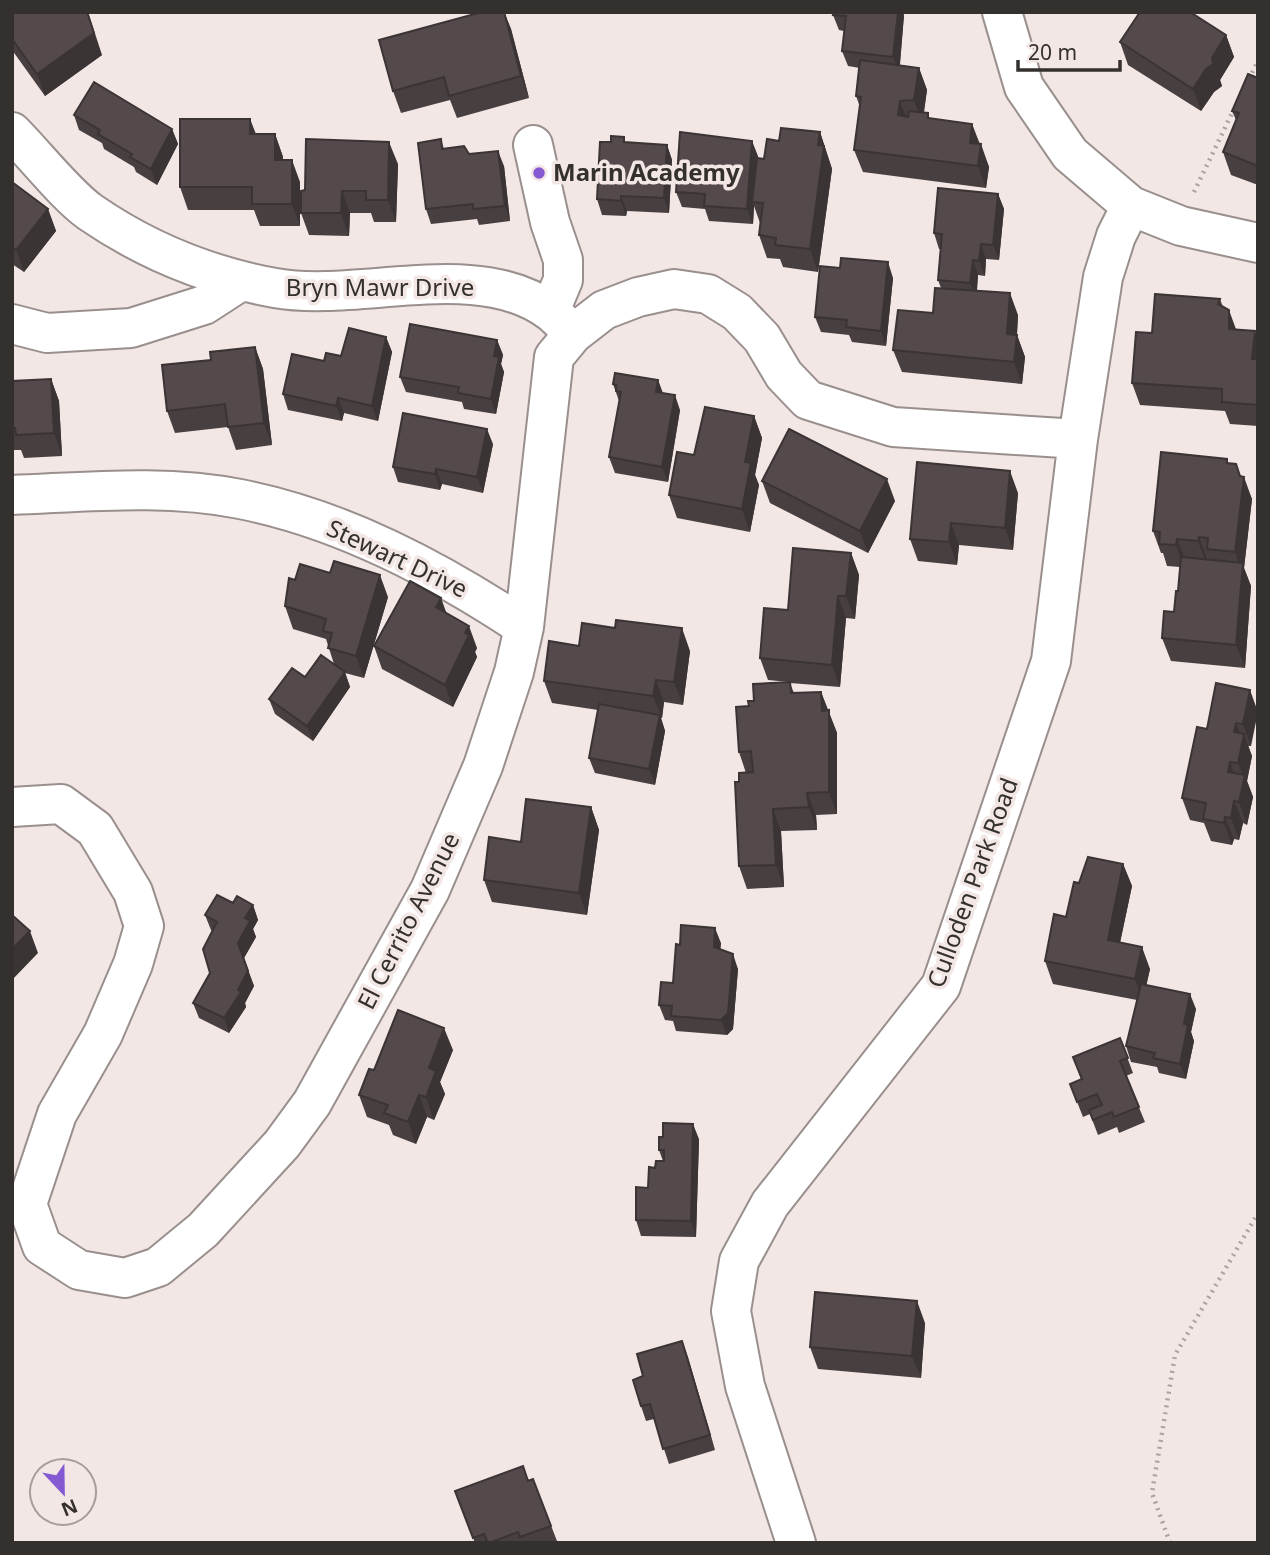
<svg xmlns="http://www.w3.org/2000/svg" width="1270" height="1555" font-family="'Noto Sans',sans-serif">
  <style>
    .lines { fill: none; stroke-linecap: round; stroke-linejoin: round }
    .minor-casing { stroke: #998f8d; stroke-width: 42 }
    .path { stroke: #aba3a0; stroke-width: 4.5; stroke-dasharray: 2 5; stroke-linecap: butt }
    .minor { stroke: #fff; stroke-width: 38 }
    .wall { fill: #484040 }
    .shaded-wall { fill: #3b3434 }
    .building { fill: #544a4b; stroke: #3b3434; stroke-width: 2 }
    .poi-dot { fill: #8459d2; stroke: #f2e7e4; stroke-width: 2.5 }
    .labels { text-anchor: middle; stroke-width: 7; stroke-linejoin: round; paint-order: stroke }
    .poi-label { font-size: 24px; font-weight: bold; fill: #34302e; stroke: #f2e7e4; text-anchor: start }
    .street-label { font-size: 24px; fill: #34302e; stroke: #f2e7e4 }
  </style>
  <rect width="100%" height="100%" fill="#f2e7e4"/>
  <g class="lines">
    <defs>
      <path id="minor" d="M1002 12 1024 87 1070 154 1131 206 1181 226 1258 243
        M12 132C35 155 65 194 90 212 145 250 209 276 275 288 359 303 479 257 551 312 559 318 566 327 573 334
        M533 145 550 222 563 260V280L550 311
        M12 324 47 333 131 328 204 305 241 281
        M12 495C88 492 165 484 240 499 342 519 438 570 524 627
        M12 807 61 804 95 829 133 892 144 926 133 964 103 1034 57 1114 27 1204 42 1246 79 1270 125 1278 158 1267 203 1230 282 1144 312 1103 430 890 483 766 514 672 524 627 554 357 573 334 604 310 638 297 674 289 708 294 737 312 762 338 784 375 808 400 893 427 1078 439
        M796 1543 745 1386 731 1311 739 1261 770 1204 941 986 1051 661 1078 439 1103 277 1116 236 1131 206"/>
    </defs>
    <!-- minor casing -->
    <use href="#minor" class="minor-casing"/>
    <!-- path -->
    <path class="path" d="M1249 79 1258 61
      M1194 192 1234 109
      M1170 1543 1152 1493 1175 1355 1258 1213"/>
    <!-- minor -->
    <use href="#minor" class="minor"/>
  </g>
  <!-- wall -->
  <path class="wall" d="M12 12 102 55 45 96 12 50Z
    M504 12 511 29 529 98 457 118 450 100 401 113 393 91Z
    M833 15H904L900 65 919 68 927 90 924 113 930 118 972 124 989 167 986 188 863 172 854 150 860 107 856 96 860 68 848 66 842 51 844 31 839 30Z
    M1226 35 1234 57 1220 80 1222 86 1214 92 1201 111 1128 65 1120 42Z
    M1258 78V185L1231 175 1223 152 1236 120 1232 111Z
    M74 115 172 129 178 144 157 185 136 172 134 167 104 149 102 143 79 130Z
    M250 119 256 134H275L283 157V160L300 182V226H260L254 210H188L180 187Z
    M820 132 832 169 818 272 783 267 780 259 767 258 759 235 760 223 754 206 753 224 709 221 705 209 682 207 676 192 752 141 757 158 764 159 779 141Z
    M441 139 444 149 469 154 504 166 510 221 479 225 477 219 431 224 426 209Z
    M626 143 667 145 672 160 669 213 627 211 626 216 602 215 597 199Z
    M398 164 396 222H374L371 213H350L349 236 309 235 301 213 305 190Z
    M12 182 48 209 56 231 24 272 12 264Z
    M998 194 1004 209 999 260 986 259 985 276 978 275 977 291 1018 315 1017 335 1025 357 1022 384 902 372 893 350 933 313 941 288 938 280 941 249H939L934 233Z
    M893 278 886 346 852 342 849 335 821 332 815 317Z
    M1220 299 1223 307 1236 330 1258 340V426L1230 424 1225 411 1140 405 1132 383 1152 333Z
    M386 337 392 352 378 421 344 413 342 421 288 410 283 394 324 361 341 356Z
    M497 340 503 355 501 364 504 372 496 414 464 409 462 402 406 392 400 377Z
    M255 347 263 369 272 445 236 450 228 427 175 433 167 411 211 360Z
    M51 379 59 401 62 456 24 458 21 450H12V381Z
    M658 380 663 393 680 410 668 482 615 473 609 457 619 401 613 384Z
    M754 416 762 438 755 475 759 485 750 532 677 518 669 495 694 455Z
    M493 444 483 493 442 484 440 490 398 482 393 467Z
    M1228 463 1240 476 1252 499 1244 568 1251 586 1245 668 1171 661 1162 638 1174 612 1178 591 1180 567 1167 566 1163 553H1161L1153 531Z
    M762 481 895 501 868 553 770 503Z
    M1018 493 1013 550 959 545 957 565 918 561 910 539Z
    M851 553 859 575 855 619 846 618 840 687 790 683 794 693 821 692 837 733V814L816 815 817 830 781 831 784 887 747 889 739 866V782L746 773 739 752 749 706 754 701 789 682 768 680 760 658 788 610Z
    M388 597 364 678 345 673 350 687 313 741 275 714 269 699 305 677 334 664 326 639 293 629 285 606Z
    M446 613 477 648 475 652 477 657 453 707 382 669 374 646Z
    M579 646 690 651 683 705 664 702 662 718H661L665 731 655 785 595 773 589 758 598 710 552 703 544 681Z
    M1250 690 1251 746H1248L1252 756 1247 781 1253 797 1247 825 1243 823 1239 840 1234 839 1232 845 1211 841 1204 823 1190 820 1182 798Z
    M591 807 599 830 587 915 492 902 484 880 521 842Z
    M1123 864 1132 886 1120 942 1150 969 1146 985 1196 1009 1191 1032 1194 1041 1186 1079 1159 1073 1157 1067 1131 1062 1126 1046 1137 1000 1053 984 1045 961 1066 917 1079 883Z
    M233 903 253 905 258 920 253 929 256 937 244 958 254 986 245 1003 246 1007 229 1033 199 1018 193 1003 210 973 212 931 211 930 205 915Z
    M721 943 720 949 738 969 733 1029 727 1035 676 1031 673 1021 665 1020 659 1005 673 983Z
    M1120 1038 1133 1073 1126 1076 1145 1122 1119 1133 1117 1127 1098 1135 1090 1114 1083 1117 1070 1084 1081 1079 1073 1057Z
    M453 1050 440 1082 445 1094 434 1120 427 1117 416 1144 393 1135 389 1125 367 1117 359 1095 374 1070Z
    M699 1139 696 1237 641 1236 636 1220 655 1168 663 1161 659 1150Z
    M925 1323 921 1378 818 1369 810 1347Z
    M682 1341 715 1450 669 1464 654 1419 646 1421 641 1406 643 1376Z
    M533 1479 557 1541 552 1543H475L455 1491 528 1481Z"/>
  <!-- shaded-wall -->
  <path class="shaded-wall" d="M88 12 102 55 45 96 37 74Z
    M504 12 511 29 529 98 521 76Z
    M898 12H903L904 15 899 72 893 57Z
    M1226 35 1234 57 1220 80 1222 86 1214 92 1201 111 1193 89Z
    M919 68 927 90 922 122 914 100Z
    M900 101 908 123 898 115Z
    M250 119 258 142 250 134Z
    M972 124 980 146 970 143Z
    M172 129 178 144 157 185 151 169Z
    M820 132 832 169 818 272 810 249Z
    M275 134 283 157V182L275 160Z
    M752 141 758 156 754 202H752L754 206 753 224 747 209Z
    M389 142 398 164 396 222 388 200Z
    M981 144 989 167 986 188 978 166Z
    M667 145 672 160 669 213 664 198Z
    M498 151 504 166 510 221 505 206Z
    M292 160 300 182V226L292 204Z
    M342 191 350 213 349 236 341 213Z
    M998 194 1004 209 999 260 993 245Z
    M621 196 627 211 626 216 621 201Z
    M48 209 56 231 24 272 16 250Z
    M981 244 986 259 985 276 979 261Z
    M973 260 978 275 976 298 970 283Z
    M888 262 893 278 886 346 881 331Z
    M1010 293 1018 315 1016 348 1017 335 1025 357 1022 384 1014 362 1007 334Z
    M1229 310 1237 332 1229 329Z
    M1255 331 1258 340V374L1252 359Z
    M386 337 392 352 378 421 372 406Z
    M497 340 503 355 501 364 504 372 496 414 491 399 494 356Z
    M255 347 263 369 272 445 264 423Z
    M51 379 59 401 62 456 54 433Z
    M658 380 663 395 656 392Z
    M675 395 680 410 668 482 662 467Z
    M338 398 344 413 342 421 336 406Z
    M754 416 762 438 755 475 759 485 750 532 742 509 745 462Z
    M487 429 493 444 483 493 477 477Z
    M436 469 442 484 440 490 435 474Z
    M1010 471 1018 493 1013 550 1005 528Z
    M1244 477 1252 499 1244 568 1251 586 1245 668 1236 645 1242 571 1235 552Z
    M887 479 895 501 868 553 860 531Z
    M951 523 959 545 957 565 949 542Z
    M1199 537 1207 559 1206 563 1198 541Z
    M1177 539 1186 561 1184 568 1176 545Z
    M851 553 859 575 855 619 846 596Z
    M380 575 388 597 364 678 356 656Z
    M838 596 846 618 840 687 832 665Z
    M441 598 449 620 436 607Z
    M469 626 477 648 475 652 477 657 453 707 445 685 465 633Z
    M682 628 690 651 683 705 674 682Z
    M345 672 350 687 313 741 307 726Z
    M656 680 664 702 662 718 653 696Z
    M1250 690 1258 712 1251 746 1243 724Z
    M821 692 837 733V814L829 792 822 711Z
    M660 715 665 731 655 785 649 769Z
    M1236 723 1243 741 1244 734 1252 756 1247 781 1253 797 1247 825 1239 802 1244 779 1238 763 1234 732Z
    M1230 762 1238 784 1228 772Z
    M807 793 816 815 817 830 809 807Z
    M1234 801 1243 823 1239 840 1231 818Z
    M591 807 599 830 587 915 579 893Z
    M773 809 781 831 784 887 776 865Z
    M1225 817 1234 839 1232 845 1224 823Z
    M1123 864 1132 886 1116 962 1108 940Z
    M253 905 258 920 253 929 256 937 244 958 238 943 245 918Z
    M715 928 721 943 719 962 714 947Z
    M30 931 38 953 12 980V949Z
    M1142 947 1150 969 1143 1001 1135 979Z
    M733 954 738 969 733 1029 727 1035 721 1020Z
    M248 971 254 986 245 1003 246 1007 229 1033 224 1018Z
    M1190 994 1196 1009 1191 1032 1194 1041 1186 1079 1180 1064 1184 1024Z
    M444 1028 453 1050 440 1082 445 1094 434 1120 426 1097 429 1068Z
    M419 1095 427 1117 416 1144 408 1122Z
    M693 1124 699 1139 696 1237 691 1221Z
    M917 1301 925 1323 921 1378 912 1356Z
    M682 1341 688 1357 715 1450 710 1435Z"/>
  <!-- building -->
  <path class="building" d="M12 12H87L94 33 37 74 12 39Z
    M482 12H504L521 76 449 96 444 77 393 91 379 40Z
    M834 12H898L893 57 842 51 846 16 833 15Z
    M1140 12H1190L1226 35 1212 58 1213 64 1206 69 1193 89 1120 42Z
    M860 60 919 68 914 100 900 101 898 115 908 117 909 111 928 113V118L972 124 970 143 981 144 978 166 854 150 861 97 856 96Z
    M1248 74 1258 78V166L1223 152 1239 113 1232 111Z
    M94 82 172 129 151 169 130 157 132 154 98 134 100 130 74 115Z
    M180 119H250V134H275V160H292V204H252V187H180Z
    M781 128 820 132 818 145 824 146 810 249 775 245 776 238 759 235 763 203 752 202 757 158 764 159 767 139 779 141Z
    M680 132 752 141 747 209 704 206 705 194 676 192Z
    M611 136 624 137V142L667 145 664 198 621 196V201L597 199 600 142H611Z
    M306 139 389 142 388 200H366V191H342L341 213H301V191L305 190Z
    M441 139 442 149 464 146 469 154 498 151 505 206 473 209V204L426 209 418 143Z
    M12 182 48 209 16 250 12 247Z
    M938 188 998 194 993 245 981 244 979 261 973 260 970 283 938 280 942 234 934 233Z
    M841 258 888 262 881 331 846 327 847 320 815 317 820 266 840 268Z
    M935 288 1010 293 1007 334 1017 335 1014 362 893 350 898 310 933 313Z
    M1155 294 1220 299 1218 304 1229 310V329L1255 331 1252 359H1258V405L1222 402V389L1132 383 1136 332 1152 333Z
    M410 324 497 340 494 356 499 357 491 399 458 393 459 387 400 377Z
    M349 328 386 337 372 406 338 398 336 406 283 394 292 354 324 361 326 353 341 356Z
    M255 347 264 423 228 427 225 404 167 411 162 365 211 360 210 352Z
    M615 373 658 380 656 392 675 395 662 467 609 457 621 392 616 391V385L613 384Z
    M51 379 54 433 16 435 15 428H12V381Z
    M705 407 754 416 745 462 751 463 742 509 669 495 677 452 694 455Z
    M403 413 487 429 477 477 436 469 435 474 393 467Z
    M789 429 887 479 860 531 762 481Z
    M1161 452 1227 459V463L1236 464 1240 476 1244 477 1235 552 1207 549 1208 538 1199 537 1198 541 1177 539 1176 545 1159 544 1160 532 1153 531Z
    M917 462 1010 471 1005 528 951 523 949 542 910 539Z
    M793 548 851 553 846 596H838L832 665 760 658 764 608 788 610Z
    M1181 557 1243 563 1236 645 1162 638 1164 611 1174 612 1176 591H1178Z
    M334 561 380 575 356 656 328 648 332 633 323 631 326 619 285 606 289 578 295 580 300 564 330 573Z
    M410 581 441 598 436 607 469 626 465 633 469 635 445 685 374 646Z
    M616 620 682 628 674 682 656 680 653 696 544 681 549 641 579 646 582 623 615 628Z
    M321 655 345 672 307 726 269 699 292 668 305 677Z
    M790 682 791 693 821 692 822 711 829 710V792L807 793 809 807 773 809 776 865 739 866 735 782H739V773L753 772 751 751 739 752 736 707 749 706 748 701H754L753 684Z
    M1216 683 1250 690 1243 724 1236 723 1234 732 1244 734 1238 763 1230 762 1228 772 1245 775 1239 802 1234 801 1231 818 1225 817 1224 823 1203 819 1206 803 1182 798 1197 727 1207 729Z
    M599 704 660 715 649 769 589 758Z
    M526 799 591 807 579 893 484 880 489 837 521 842Z
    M1088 857 1123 864 1108 940 1142 947 1135 979 1045 961 1054 914 1066 917 1074 882 1079 883Z
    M217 895 233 903 237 896 253 905 245 918 250 921 238 943 248 971 238 990 241 992 224 1018 193 1003 210 973 203 949 217 922 205 915Z
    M12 915 30 931 12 949Z
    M681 925 715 928 714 947 733 954 728 1013 721 1020 671 1016 672 1006 659 1005 661 982 673 983 676 944 680 945Z
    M1141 984 1190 994 1184 1024 1188 1025 1180 1064 1153 1058 1155 1053 1126 1046Z
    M398 1010 444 1028 429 1068 436 1071 426 1097 419 1095 408 1122 384 1113 388 1105 359 1095 369 1069 374 1070Z
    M1120 1038 1128 1058 1120 1061 1139 1107 1114 1117 1112 1112 1093 1120 1089 1110 1102 1105 1097 1094 1077 1102 1070 1084 1082 1079 1073 1057Z
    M663 1123 693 1124 691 1221 636 1220V1187L648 1188 649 1167 655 1168 656 1161H664V1150H659V1137H663Z
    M815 1292 917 1301 912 1356 810 1347Z
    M682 1341 710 1435 663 1449 650 1404 641 1406 633 1380 643 1376 637 1354Z
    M523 1466 528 1481 533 1479 551 1526 520 1537 518 1532 489 1543H488L484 1534 473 1538 455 1491Z"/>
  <!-- markers -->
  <circle class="poi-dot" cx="539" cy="173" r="7"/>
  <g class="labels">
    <!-- poi labels -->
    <g class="poi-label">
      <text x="553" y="181">Marin Academy</text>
    </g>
    <!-- street labels -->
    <g class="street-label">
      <text x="380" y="296">Bryn Mawr Drive</text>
      <text transform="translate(397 559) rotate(25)" y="8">Stewart Drive</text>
      <text transform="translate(973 883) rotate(-70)" y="8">Culloden Park Road</text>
      <text transform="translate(409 921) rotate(-63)" y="8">El Cerrito Avenue</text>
    </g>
  </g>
  <!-- border -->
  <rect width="1270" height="1555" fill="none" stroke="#34302e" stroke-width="28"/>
  <!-- north arrow -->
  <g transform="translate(63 1492) rotate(158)"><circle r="33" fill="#f2e7e4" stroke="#a69e9b" stroke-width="2"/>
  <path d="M0-5L12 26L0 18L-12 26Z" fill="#8459d2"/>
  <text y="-10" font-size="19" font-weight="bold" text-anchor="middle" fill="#34302e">N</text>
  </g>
  <!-- scale -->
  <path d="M1018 60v10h102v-10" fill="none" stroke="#34302e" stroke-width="3.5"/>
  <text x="1028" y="60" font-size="21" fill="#34302e" stroke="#f2e7e4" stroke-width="5" paint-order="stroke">20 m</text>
</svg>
